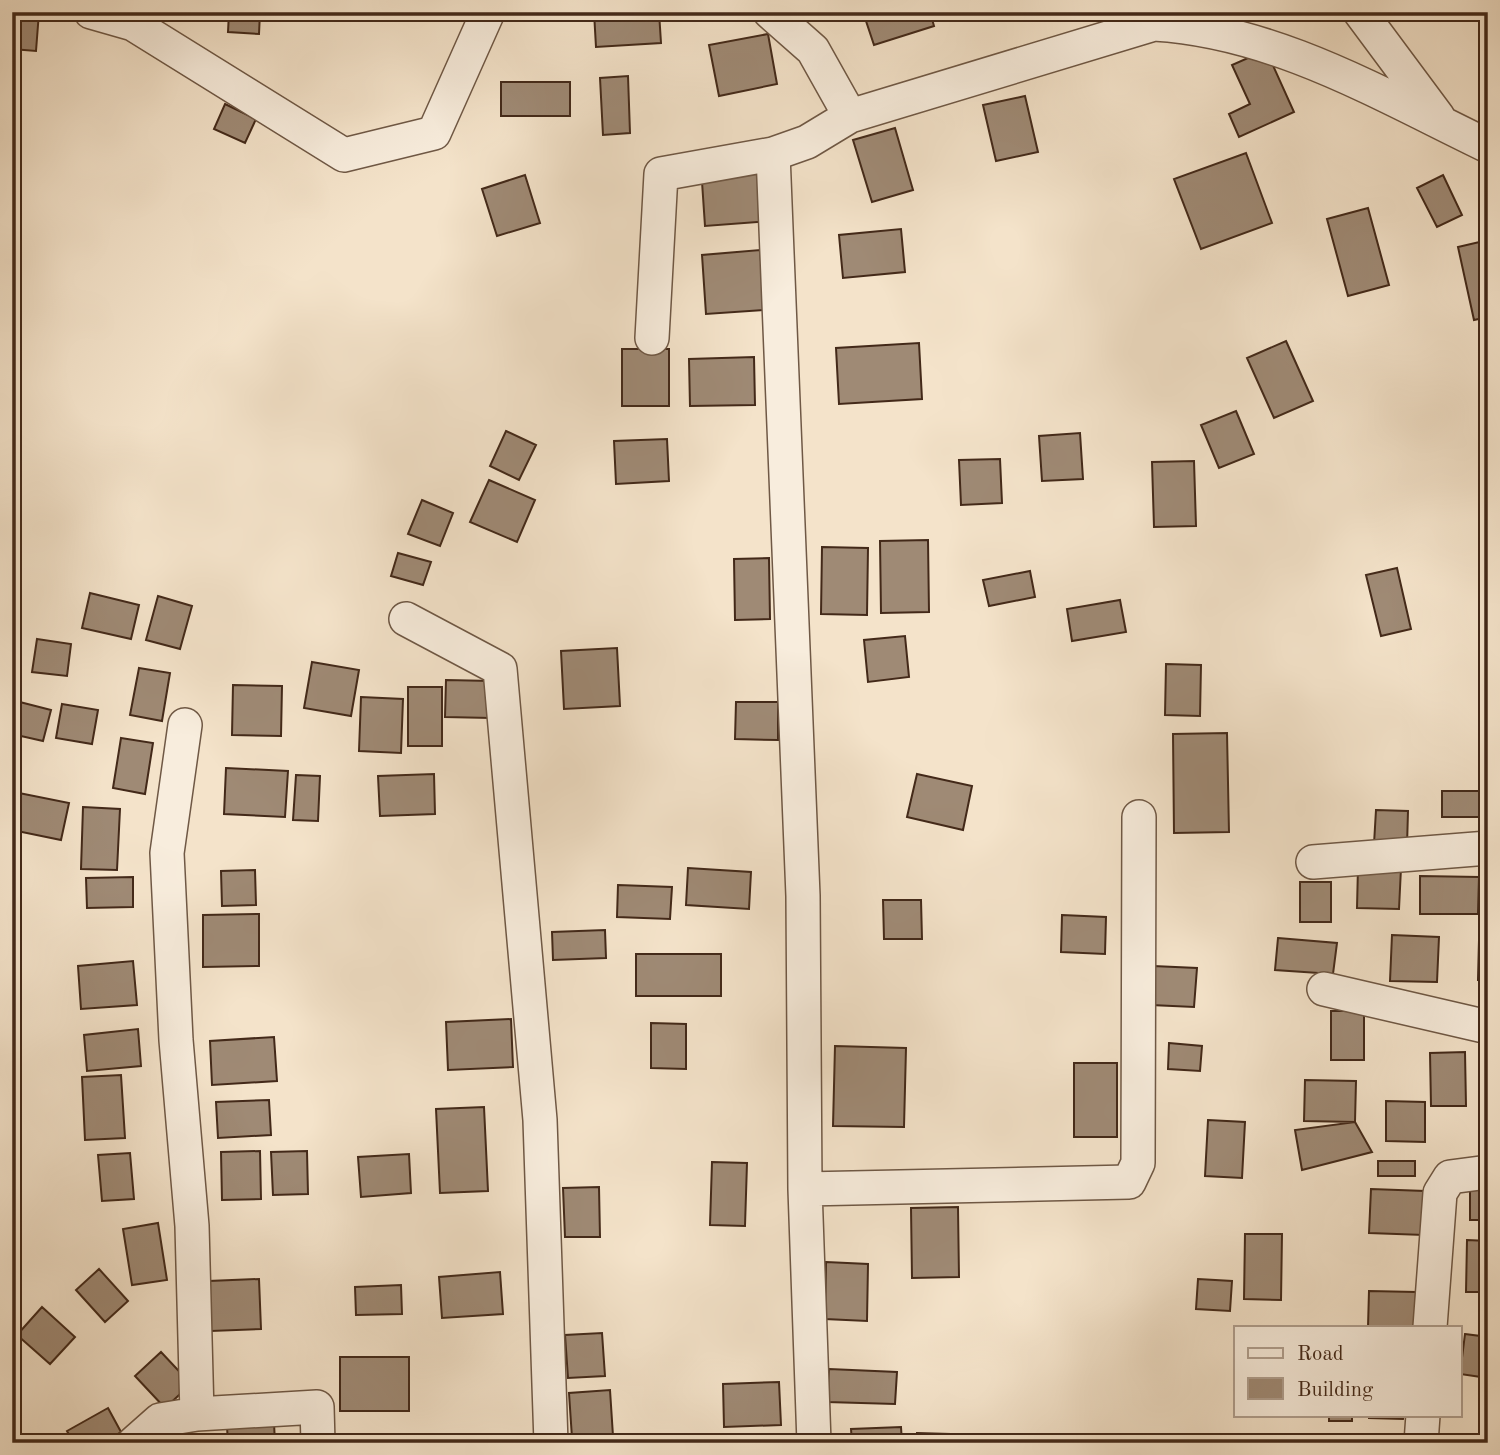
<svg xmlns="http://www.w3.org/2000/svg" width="1500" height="1455" font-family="'Old Standard TT',serif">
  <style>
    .building { fill: #9f8a75; stroke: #432919; stroke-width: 2 }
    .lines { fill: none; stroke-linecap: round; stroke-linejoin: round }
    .minor-casing { stroke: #6f5845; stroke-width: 36 }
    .minor { stroke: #f8eddd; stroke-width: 33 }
  </style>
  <rect width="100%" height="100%" fill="#f4e3ca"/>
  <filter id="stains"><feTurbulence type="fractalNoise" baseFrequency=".00286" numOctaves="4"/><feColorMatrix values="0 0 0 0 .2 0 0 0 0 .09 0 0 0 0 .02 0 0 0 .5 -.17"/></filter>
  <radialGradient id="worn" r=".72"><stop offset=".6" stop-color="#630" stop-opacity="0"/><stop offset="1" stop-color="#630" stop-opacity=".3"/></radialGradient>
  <!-- building -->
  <path class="building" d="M12 12H39L36 51 12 49Z
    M229 12H260L259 34 228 32Z
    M594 12H659L661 43 596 47Z
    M863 12H930L934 26 874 45Z
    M768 34 777 84 719 96 709 45Z
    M1266 50 1294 112 1239 137 1229 114 1250 104 1232 65Z
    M628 76 630 133 603 135 600 78Z
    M501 82H570V116H501Z
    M1025 96 1038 152 996 161 983 105Z
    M225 104 256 119 245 143 214 129Z
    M895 128 913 190 872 202 853 140Z
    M1246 153 1272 223 1201 249 1174 179Z
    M768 162 772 221 705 226 701 167Z
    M525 175 540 223 497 236 482 189Z
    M1443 175 1462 215 1437 227 1417 188Z
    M1368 208 1389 285 1348 296 1327 219Z
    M901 229 905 272 843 278 839 235Z
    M1488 240V317L1474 320 1458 247Z
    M760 250 765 310 706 314 702 255Z
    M1286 341 1313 401 1274 418 1247 358Z
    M919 343 922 399 839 404 836 348Z
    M622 349H669V406H622Z
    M754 357 755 405 690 406 689 359Z
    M1236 411 1254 454 1219 468 1201 425Z
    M506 431 536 445 519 480 490 466Z
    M1080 433 1083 479 1042 481 1039 436Z
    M667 439 669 481 616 484 614 441Z
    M1000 459 1002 503 961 505 959 460Z
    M1194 461 1196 526 1154 527 1152 462Z
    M489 480 535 500 517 542 470 522Z
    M422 500 453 513 440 546 408 534Z
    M928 540 929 612 881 613 880 541Z
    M822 547 868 548 867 615 821 614Z
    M398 553 431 562 423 585 391 576Z
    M769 558 770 619 735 620 734 559Z
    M1397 568 1411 629 1381 636 1366 575Z
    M1030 571 1035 597 989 606 983 580Z
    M90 593 139 605 131 639 82 628Z
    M158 596 192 606 180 649 146 640Z
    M1120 600 1126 632 1072 641 1067 609Z
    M905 636 909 677 868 682 864 640Z
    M37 639 71 644 67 676 32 672Z
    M617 648 620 706 564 709 561 651Z
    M312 662 359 670 351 716 304 708Z
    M1166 664 1201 665 1200 716 1165 715Z
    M139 668 170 673 162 721 130 715Z
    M446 680 492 681 491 718 445 717Z
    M233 685 282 686 281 736 232 735Z
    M408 687H442V746H408Z
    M361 697 403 699 401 753 359 751Z
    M12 700 51 710 43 741 12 734Z
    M736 702H778V740L735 739Z
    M62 704 98 710 92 744 56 738Z
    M1227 733 1229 832 1174 833 1173 734Z
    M121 738 153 743 145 794 113 788Z
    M226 768 288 771 285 817 224 814Z
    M434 774 435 814 380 816 378 776Z
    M917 774 972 786 963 830 907 817Z
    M296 775 320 776 318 821 293 820Z
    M1442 791H1485V817H1442Z
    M14 792 69 803 61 840 12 830Z
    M83 807 120 809 117 870 81 869Z
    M1376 810 1408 811 1407 846 1374 844Z
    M1358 867 1401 868 1399 909 1357 908Z
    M688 868 751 872 749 909 686 905Z
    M255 870 256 905 222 906 221 871Z
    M1420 876 1479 877 1478 914H1420Z
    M133 877V907L87 908 86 878Z
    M1300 882H1331V922H1300Z
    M618 885 672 887 670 919 617 917Z
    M883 900H921L922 939H884Z
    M259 914V966L203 967V915Z
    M1062 915 1106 917 1105 954 1061 952Z
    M605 930 606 958 553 960 552 932Z
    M1392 935 1439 937 1437 982 1390 981Z
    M1278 938 1337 943 1333 974 1275 970Z
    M1479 940 1488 941V980H1478Z
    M636 954H721V996H636Z
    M133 961 137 1005 81 1009 78 966Z
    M1153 966 1197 968 1194 1007 1151 1005Z
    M1331 1011H1364V1060H1331Z
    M511 1019 513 1067 448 1070 446 1022Z
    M651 1023 686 1024V1069L651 1068Z
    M138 1029 141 1066 87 1071 84 1035Z
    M274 1037 277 1081 212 1085 210 1041Z
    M1169 1043 1202 1046 1200 1071 1168 1069Z
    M835 1046 906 1048 904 1127 833 1126Z
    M1465 1052 1466 1106H1431L1430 1053Z
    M1074 1063H1117V1137H1074Z
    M121 1075 125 1138 85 1140 82 1077Z
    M1305 1080 1356 1081 1355 1122 1304 1121Z
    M269 1100 271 1135 218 1138 216 1102Z
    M1386 1101 1425 1102V1142L1386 1141Z
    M484 1107 488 1191 440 1193 436 1109Z
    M1208 1120 1245 1122 1242 1178 1205 1176Z
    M1355 1122 1372 1152 1302 1170 1295 1130Z
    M260 1151 261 1199 222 1200 221 1152Z
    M307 1151 308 1194 273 1195 271 1152Z
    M130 1153 134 1199 102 1201 98 1155Z
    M409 1154 411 1193 361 1197 358 1157Z
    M1378 1161H1415V1176H1378Z
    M712 1162 747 1163 745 1226 710 1225Z
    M1470 1181H1488V1220H1470Z
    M599 1187 600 1237H565L563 1188Z
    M1371 1189 1425 1191 1424 1235 1369 1233Z
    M958 1207 959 1277 912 1278 911 1208Z
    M158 1223 167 1280 132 1285 123 1229Z
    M1245 1234H1282L1281 1300 1244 1299Z
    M1467 1240 1488 1241V1292H1466Z
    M826 1262 868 1264 867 1321 825 1319Z
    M99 1269 128 1301 105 1322 76 1290Z
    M500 1272 503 1314 442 1318 439 1277Z
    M259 1279 261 1329 211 1331 209 1281Z
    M1198 1279 1232 1281 1230 1311 1196 1309Z
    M401 1285 402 1314 356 1315 355 1287Z
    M1369 1291 1416 1292 1415 1327H1368Z
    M42 1307 75 1337 50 1364 17 1335Z
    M602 1333 605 1376 568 1378 565 1335Z
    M1465 1334 1488 1337V1378L1460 1374Z
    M161 1352 191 1384 165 1408 135 1376Z
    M340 1357H409V1411H340Z
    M829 1369 897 1372 895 1404 827 1402Z
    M779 1382 781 1425 724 1427 723 1384Z
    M610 1390 613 1436 572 1438 569 1393Z
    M108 1408 121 1432 103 1443H74L67 1431Z
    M1329 1415H1352V1421H1329Z
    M1369 1415H1404L1403 1419 1369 1418Z
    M12 1419 22 1442 21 1443H12Z
    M274 1423 275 1443H228L227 1427Z
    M901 1427 902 1443H852L851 1429Z
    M917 1433 950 1434V1443H917Z
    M476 1435V1443H437L436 1437Z
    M199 1439V1443L148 1442Z"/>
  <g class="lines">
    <defs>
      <path id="minor" d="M91 12 133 24 344 155 434 133 488 12
        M1360 12 1438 117
        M850 116 1154 24C1275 31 1380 94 1488 146
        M773 154 803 896 805 1189 814 1443
        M652 338 661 174 773 154 807 142 850 116 813 50 770 12
        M406 619 500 669 540 1120 551 1443
        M1313 862 1488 848
        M1324 989 1488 1027
        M805 1189 1129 1182 1138 1163 1139 817
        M1430 1327 1440 1193 1450 1177 1488 1172
        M197 1414 317 1407 318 1443
        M134 1443 160 1420 197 1414 192 1226 176 1040 167 853 185 725
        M1421 1443 1423 1415"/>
    </defs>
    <!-- minor casing -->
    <use href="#minor" class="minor-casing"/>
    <!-- minor -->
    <use href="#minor" class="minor"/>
  </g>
  <!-- margin -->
  <rect width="1500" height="1455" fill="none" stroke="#f4e3ca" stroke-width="42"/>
  <rect x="14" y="14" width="1472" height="1427" fill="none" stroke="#432919" stroke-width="3.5"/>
  <rect x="21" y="21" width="1458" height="1413" fill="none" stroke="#432919" stroke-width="2"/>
  <!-- legend -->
  <rect x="1234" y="1326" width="228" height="91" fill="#f8eddd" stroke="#b09f8f" stroke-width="2"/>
  <rect x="1248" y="1348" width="35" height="10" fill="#f8eddd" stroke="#b09f8f" stroke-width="2"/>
  <text x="1297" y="1360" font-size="21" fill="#432919">Road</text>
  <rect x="1248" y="1378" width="35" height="21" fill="#9f8a75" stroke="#b09f8f" stroke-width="2"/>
  <text x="1297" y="1396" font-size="21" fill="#432919">Building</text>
  <rect width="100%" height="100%" filter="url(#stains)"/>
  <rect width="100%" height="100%" fill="url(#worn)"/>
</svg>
